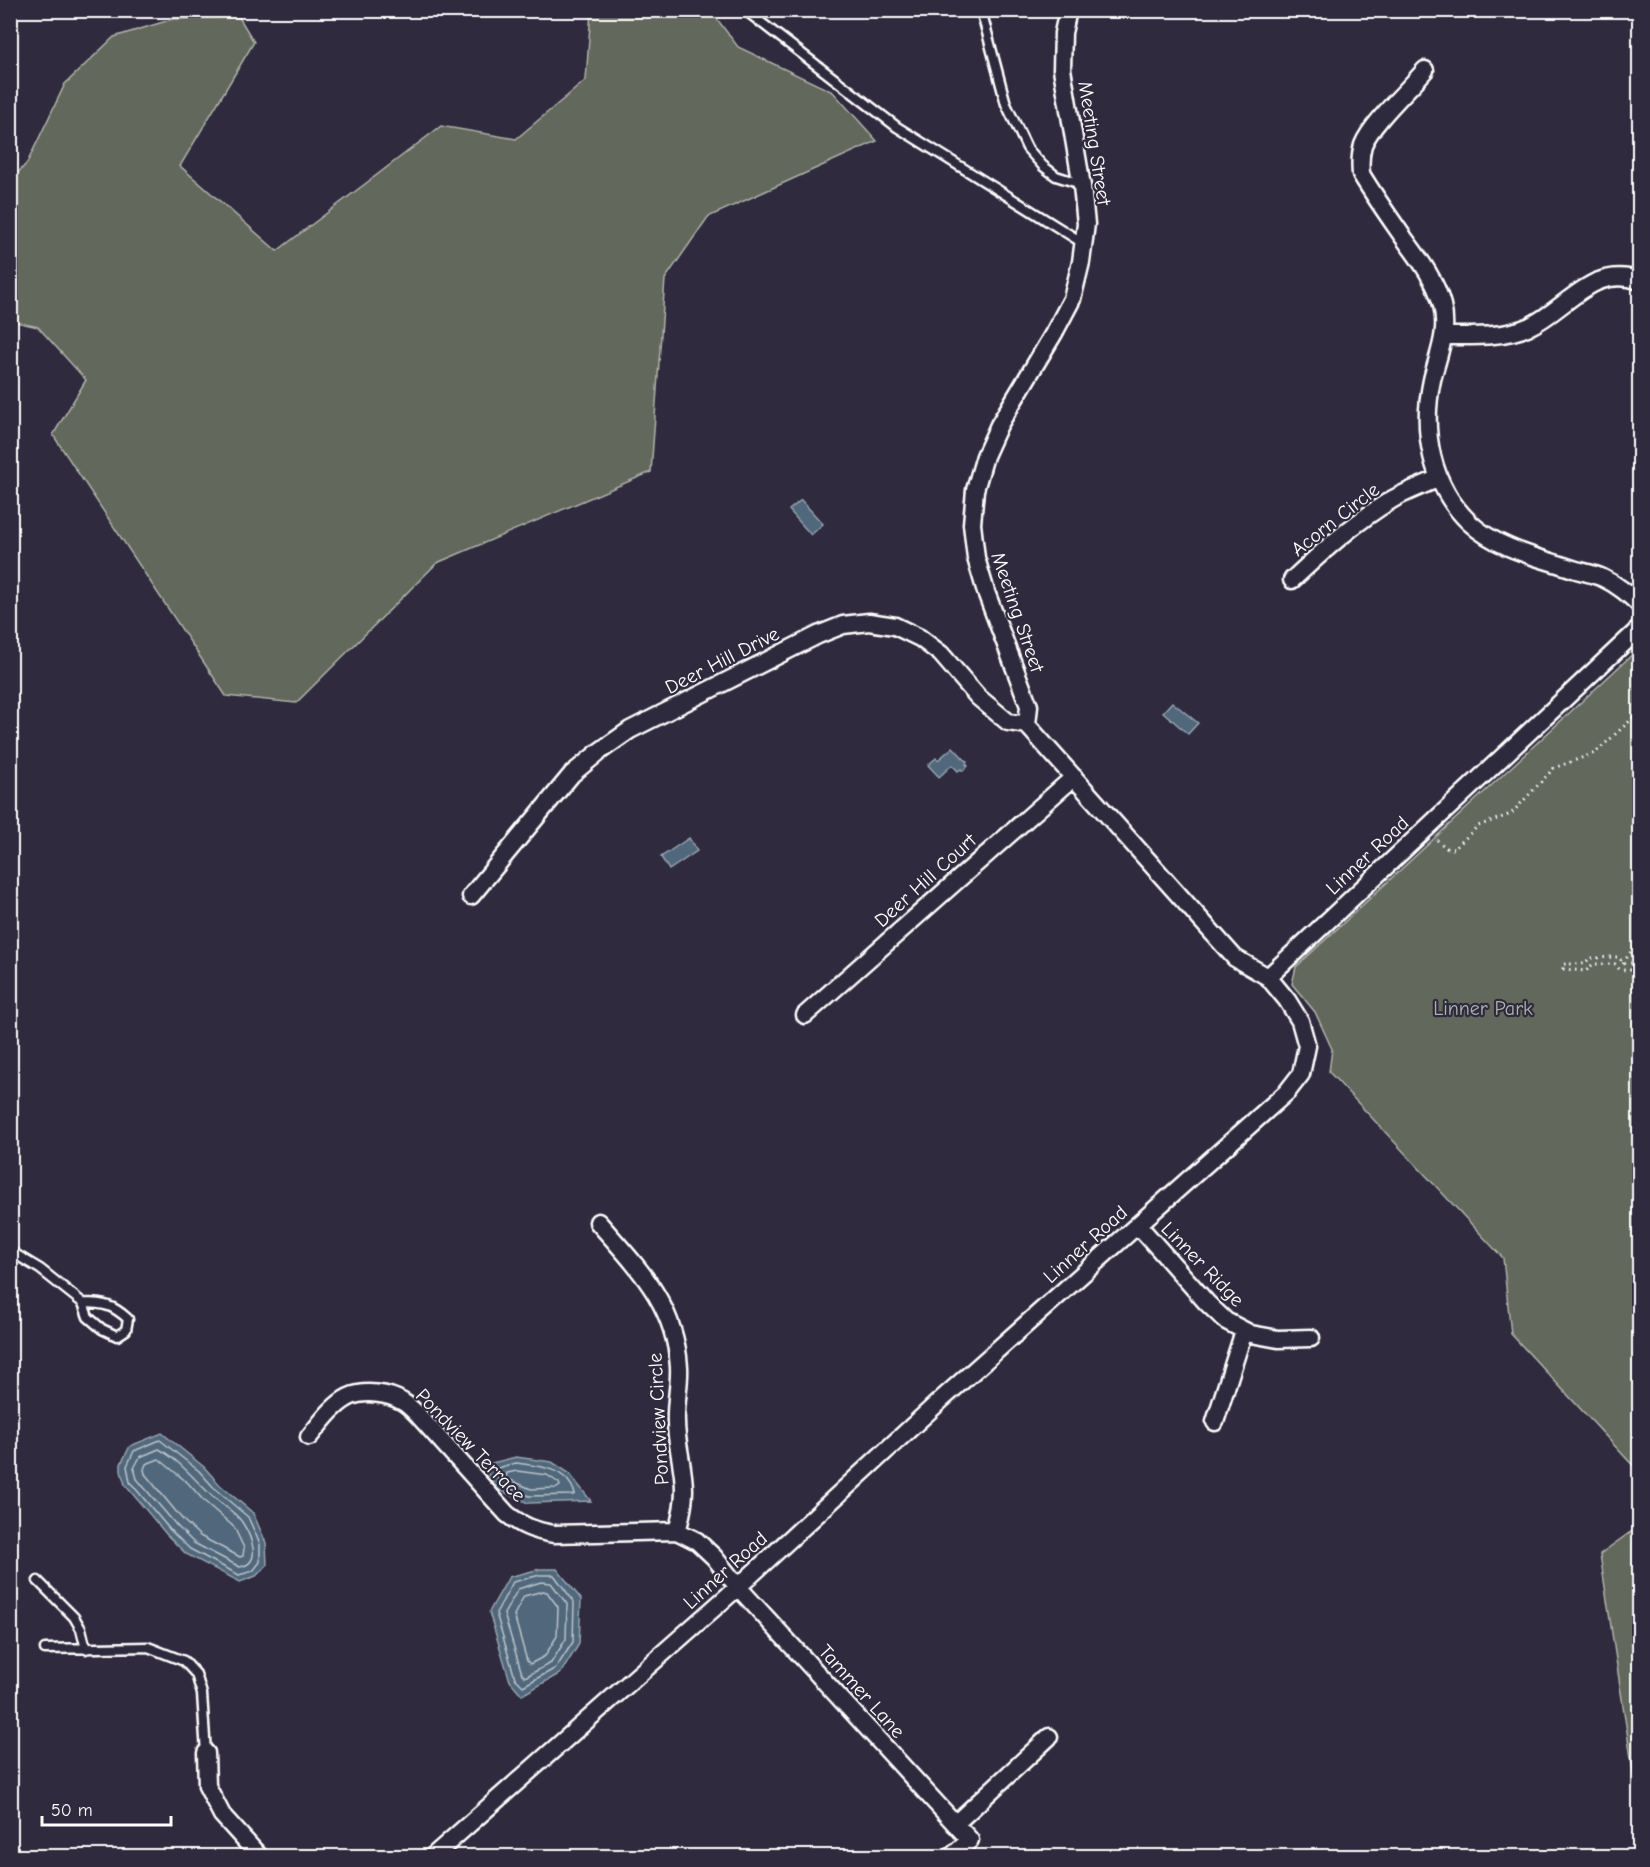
<svg xmlns="http://www.w3.org/2000/svg" width="1650" height="1867" font-family="'Comic Neue',sans-serif">
  <style>
    .green { fill: #62685b; stroke: #b0b4ad; stroke-width: 1.5 }
    .water { fill: #51687c; stroke: #97a4b0; stroke-width: 1.5 }
    .lines { fill: none; stroke-linecap: round; stroke-linejoin: round }
    .shore { stroke: #b9c3cb; stroke-width: 1.5 }
    .service-casing { stroke: #fff; stroke-width: 13 }
    .minor-casing { stroke: #fff; stroke-width: 21 }
    .path { stroke: #fff; stroke-width: 3; stroke-dasharray: 1.5 4.5; stroke-linecap: butt }
    .service { stroke: #2f2a3d; stroke-width: 8 }
    .minor { stroke: #2f2a3d; stroke-width: 16 }
    .labels { text-anchor: middle; stroke-width: 4.5; stroke-linejoin: round; paint-order: stroke }
    .street-label { font-size: 20px; fill: #fff; stroke: #2f2a3d }
    .park-label { font-size: 20px; fill: #b0b4ad; stroke: #2f2a3d }
  </style>
  <rect width="100%" height="100%" fill="#2f2a3d"/>
  <filter id="ink" filterUnits="userSpaceOnUse"><feTurbulence type="fractalNoise" baseFrequency=".0167" numOctaves="2"/><feDisplacementMap in="SourceGraphic" scale="12" xChannelSelector="R" yChannelSelector="G"/><feConvolveMatrix kernelMatrix="1 2 1 2 8 2 1 2 1" color-interpolation-filters="sRGB"/></filter>
  <g filter="url(#ink)">
    <!-- green -->
    <path class="green" d="M591 11H711L738 47 833 92 877 141 708 217 665 279 651 472 437 563 296 703 226 696 53 435 86 380 38 327 11 321V180L27 163 65 84 114 37 173 19 239 17 254 42 180 166 277 251 441 126 516 139 586 80Z
      M1636 651H1639V1472L1511 1334 1503 1258 1329 1072 1332 1049 1315 1012 1292 984 1296 967Z
      M1639 1526V1795L1636 1791 1600 1554Z"/>
    <!-- water -->
    <path class="water" d="M801 500 823 524 811 535 789 510Z
      M1172 702 1198 723 1188 734 1163 712Z
      M953 747 967 762 966 764 968 766 963 771 961 769 958 771 952 765 939 777 928 765 936 758 938 760Z
      M689 838 697 851 669 870 661 857Z
      M162 1433 204 1467 220 1485 253 1513 266 1543 267 1565 256 1576 240 1582 186 1554 167 1535 125 1485 121 1471V1464L130 1446Z
      M516 1457 552 1462 569 1473 591 1501 528 1503 495 1488 484 1465Z
      M540 1569H557L581 1599 579 1644 561 1673 522 1695 510 1681 489 1612 509 1577Z"/>
    <g class="lines">
      <!-- shore -->
      <path class="shore" d="M160 1440 199 1471 216 1490 248 1517 260 1544V1562L253 1571 239 1575 190 1549 171 1531 130 1482 127 1466 134 1451Z
        M159 1449C179 1460 194 1479 211 1495 220 1504 235 1511 242 1522 251 1536 263 1563 240 1567L194 1543 177 1526 137 1479 134 1468 140 1457Z
        M159 1459 188 1483 204 1501 234 1527 244 1548 243 1556 240 1557 200 1536 183 1520 145 1474 144 1469 146 1464Z
        M516 1463C539 1466 567 1467 575 1494L573 1495 529 1496 500 1484 494 1472V1469Z
        M517 1471 547 1475 559 1483 560 1486 557 1488 531 1489 506 1478 507 1473Z
        M540 1575H554L574 1602 573 1642 556 1668 523 1686 515 1678 496 1613 513 1582Z
        M541 1582 551 1583 567 1604 566 1639 551 1663 525 1677 522 1674 504 1614 518 1589Z
        M543 1591 547 1592 558 1607 557 1636 545 1656 530 1664 527 1661 514 1615 524 1596Z"/>
      <defs>
        <path id="service" d="M745 10 897 127 1083 243
          M981 10 1006 104 1027 148 1043 166 1056 176 1081 184
          M10 1251 40 1269 83 1303 88 1317 102 1329 117 1336 126 1330 128 1319C113 1305 104 1303 83 1303
          M38 1581 74 1617 81 1629 86 1649
          M45 1649 148 1647 184 1661 196 1674 202 1694 206 1753"/>
        <path id="minor" d="M1425 70C1409 89 1371 124 1363 145 1360 155 1360 163 1361 174 1373 194 1387 214 1401 234 1417 256 1435 278 1442 305 1449 333 1438 354 1432 380 1421 431 1431 486 1470 523 1498 549 1538 557 1573 569 1583 572 1594 574 1603 578 1618 585 1628 594 1640 605
          M1444 336C1473 336 1503 338 1530 326 1568 308 1592 264 1640 281
          M1292 580C1323 551 1356 521 1393 499 1407 491 1424 485 1439 478
          M471 896 572 774 600 751 630 730 818 635 843 625 869 622 895 626 920 638 941 654 978 697 1008 722 1027 725
          M1268 977 1640 628
          M805 1015 1074 777
          M598 1222C637 1267 675 1303 679 1367 680 1385 675 1403 676 1422 676 1444 684 1467 684 1490 684 1504 681 1518 677 1531
          M1138 1225 1207 1303 1226 1321 1251 1334 1278 1339 1311 1338
          M1215 1422 1244 1331
          M309 1437C320 1424 333 1405 349 1397 364 1390 389 1393 403 1402 408 1405 413 1410 417 1414L507 1514C522 1526 535 1531 554 1534L677 1531 697 1541 714 1557 738 1587 970 1840 952 1856
          M206 1753 207 1786 222 1815 259 1856
          M955 1824 1049 1737
          M433 1856 738 1587 942 1399 1287 1092 1301 1074 1307 1046 1300 1021 1287 1000 1268 977 1235 958 1027 725 1029 706 986 592 976 558 972 524 975 490 985 456 999 425 1054 333 1072 299 1081 262 1086 224 1082 186 1062 69 1063 33 1068 10"/>
      </defs>
      <!-- service casing -->
      <use href="#service" class="service-casing"/>
      <!-- minor casing -->
      <use href="#minor" class="minor-casing"/>
      <!-- path -->
      <path class="path" d="M1437 840 1446 848 1454 849 1478 826 1511 814 1554 768 1595 753 1634 717H1640
        M1640 850 1637 864 1640 869
        M1623 963 1639 940
        M1563 969V964H1584L1590 958 1619 957 1623 963H1640
        M1563 969 1586 971 1593 964H1615L1620 970H1640"/>
      <!-- service -->
      <use href="#service" class="service"/>
      <!-- minor -->
      <use href="#minor" class="minor"/>
    </g>
  </g>
  <g class="labels">
    <!-- street labels -->
    <g class="street-label">
      <text transform="translate(1095 143) rotate(81)" y="7">Meeting Street</text>
      <text transform="translate(1335 519) rotate(-38)" y="7">Acorn Circle</text>
      <text transform="translate(1018 612) rotate(71)" y="7">Meeting Street</text>
      <text transform="translate(722 660) rotate(-27)" y="7">Deer Hill Drive</text>
      <text transform="translate(1367 855) rotate(-43)" y="7">Linner Road</text>
      <text transform="translate(925 880) rotate(-42)" y="7">Deer Hill Court</text>
      <text transform="translate(1085 1244) rotate(-42)" y="7">Linner Road</text>
      <text transform="translate(1203 1264) rotate(46)" y="7">Linner Ridge</text>
      <text transform="translate(658 1419) rotate(-93)" y="7">Pondview Circle</text>
      <text transform="translate(471 1445) rotate(46)" y="7">Pondview Terrace</text>
      <text transform="translate(725 1570) rotate(-42)" y="7">Linner Road</text>
      <text transform="translate(862 1691) rotate(48)" y="7">Tammer Lane</text>
    </g>
    <!-- park labels -->
    <g class="park-label">
      <text x="1483" y="1015">Linner Park</text>
    </g>
  </g>
  <!-- margin -->
  <rect width="1650" height="1867" fill="none" stroke="#2f2a3d" stroke-width="36"/>
  <rect x="18" y="18" width="1614" height="1831" fill="none" stroke="#fff" stroke-width="2" filter="url(#ink)"/>
  <!-- scale -->
  <path d="M42 1816v9h129v-9" fill="none" stroke="#ffffff" stroke-width="3"/>
  <text x="51" y="1816" font-size="18" fill="#ffffff" stroke="#2f2a3d" stroke-width="4.5" paint-order="stroke">50 m</text>
</svg>
